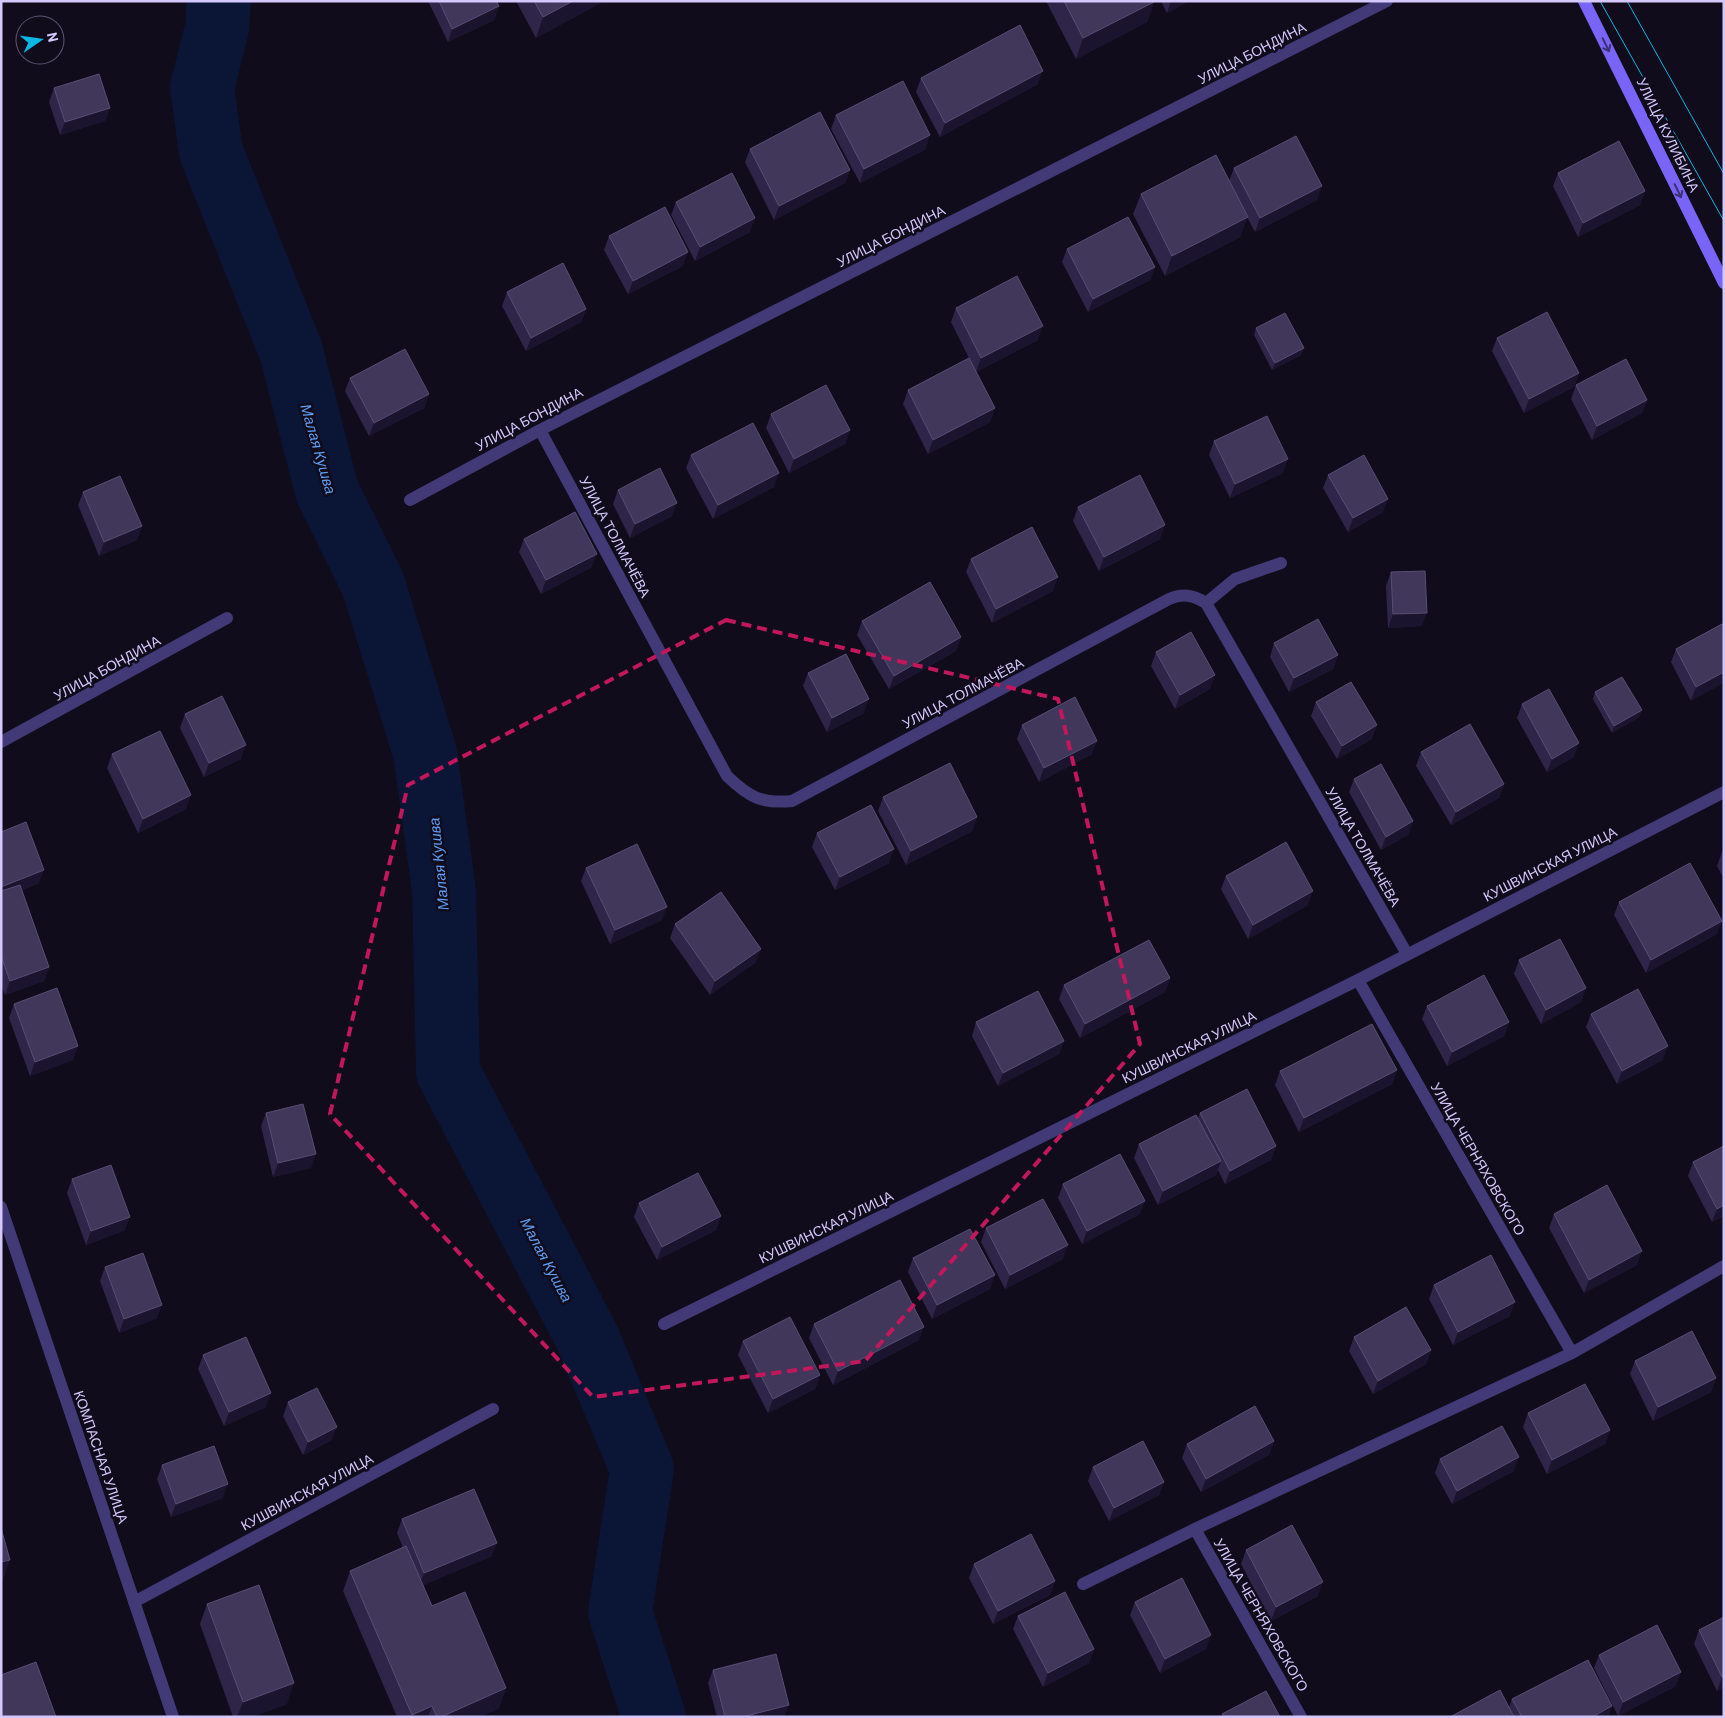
<svg xmlns="http://www.w3.org/2000/svg" width="1725" height="1718" font-family="Barlow,sans-serif">
  <style>
    .lines { fill: none; stroke-linecap: round; stroke-linejoin: round }
    .river { stroke: #0b1535; stroke-width: 64 }
    .minor { stroke: #423977; stroke-width: 12 }
    .secondary { stroke: #7865f7; stroke-width: 12 }
    .tram { stroke: #0cb7e4; stroke-width: 1 }
    .wall { fill: #2f2548 }
    .shaded-wall { fill: #1b142e }
    .building { fill: #41375b; stroke: #584e74 }
    .oneway { stroke: #3a3073 }
    .marked { fill: none; stroke: #c2185b; stroke-width: 4; stroke-dasharray: 10 6; stroke-linejoin: round }
    .labels { text-anchor: middle; stroke-width: 5; stroke-linejoin: round; paint-order: stroke }
    .street-label { font-size: 14px; fill: #d4c8fc; stroke: #100c1b }
    .water-label { font-size: 15px; font-style: italic; fill: #5c9ef6; stroke: #100c1b }
  </style>
  <rect width="100%" height="100%" fill="#100c1b"/>
  <g class="lines">
    <!-- river -->
    <path class="river" d="M219 1 217 28 202 88 211 152 291 351 327 491 373 584 425 753 444 891 448 1072 588 1339 642 1469 620 1612 654 1717"/>
    <!-- minor -->
    <path class="minor" d="M540 430 727 776C749 797 761 804 792 801L1169 599C1183 593 1193 595 1206 603L1407 954
      M410 500 540 430 1387 1
      M1206 603 1235 579 1281 563
      M1 742 227 618
      M1358 980 1572 1353
      M1 1207 173 1717
      M664 1324 1358 980 1724 792
      M1195 1529 1301 1717
      M1083 1584 1195 1529 1572 1353 1724 1266
      M134 1602 493 1409"/>
    <!-- secondary -->
    <path class="secondary" d="M1584 1 1724 283"/>
    <!-- tram -->
    <path class="tram" d="M1600 1 1724 221
      M1627 1 1724 174"/>
  </g>
  <!-- wall -->
  <path class="wall" d="M428 1H496L499 6 494 20 448 42Z
    M516 1H604L536 38Z
    M1046 1H1154V2L1147 22 1076 59Z
    M1161 1H1189L1167 13Z
    M921 78 1038 84 940 137 916 92Z
    M54 88 110 108 105 121 60 135 49 102Z
    M836 115 926 149 860 183 831 129Z
    M750 149 850 170 845 183 774 220 745 162Z
    M1234 168 1317 200 1255 232 1247 217 1240 237 1165 276 1133 214 1141 194 1229 181Z
    M1558 173 1645 191 1640 205 1578 237 1553 186Z
    M676 202 750 232 695 261 671 215Z
    M609 236 683 266 628 294 604 250Z
    M1067 249 1155 267 1150 280 1088 312 1062 262Z
    M507 292 586 309 581 322 526 351 502 306Z
    M956 308 1038 340 976 372 951 322Z
    M1256 328 1301 355 1272 370 1254 335Z
    M1497 338 1579 373 1574 387 1524 413 1492 351Z
    M350 378 429 394 424 408 369 436 345 391Z
    M1576 385 1647 400 1642 413 1592 440 1571 399Z
    M908 390 995 408 990 422 928 454 903 404Z
    M771 414 850 430 845 444 789 473 766 428Z
    M1214 441 1283 473 1230 498 1209 455Z
    M691 455 774 487 713 519 686 468Z
    M1328 475 1383 512 1348 532 1323 488Z
    M618 490 672 516 630 538 613 504Z
    M83 492 142 526 137 540 99 556 78 505Z
    M1078 507 1160 539 1099 571 1073 521Z
    M524 539 592 567 541 594 519 552Z
    M971 559 1053 591 992 623 966 572Z
    M1391 572 1422 626 1388 628 1386 586Z
    M862 621 961 637 956 651 889 689 857 635Z
    M1722 624 1691 701 1671 662 1676 649Z
    M1274 643 1338 655 1333 669 1289 692 1270 657Z
    M1156 652 1210 689 1175 709 1151 666Z
    M808 673 864 713 827 732 803 686Z
    M1595 692 1642 710 1639 717 1612 733 1593 699Z
    M1316 702 1372 739 1337 759 1311 716Z
    M1522 704 1574 757 1547 772 1517 718Z
    M185 714 241 759 204 777 180 728Z
    M1022 725 1092 754 1039 782 1017 739Z
    M1421 752 1504 784 1499 798 1451 825 1416 766Z
    M112 754 186 809 138 833 107 768Z
    M1354 779 1413 821 1408 835 1381 850 1349 792Z
    M883 797 977 817 972 831 906 865 878 811Z
    M1 832 39 883 22 890 49 967 44 981 5 995 1 984Z
    M817 833 889 863 835 890 812 847Z
    M1724 851V879L1717 866 1722 852Z
    M586 868 662 920 610 944 581 881Z
    M1226 876 1308 905 1248 939 1221 889Z
    M1619 902 1717 934 1646 973 1614 915Z
    M675 924 756 962 710 995 670 938Z
    M1519 960 1586 988 1581 1002 1541 1024 1514 974Z
    M1170 978 1165 992 1080 1038 1059 999 1064 985Z
    M14 1004 73 1060 30 1076 9 1018Z
    M1427 1006 1509 1022 1504 1036 1447 1066 1422 1019Z
    M1591 1014 1663 1060 1617 1084 1586 1027Z
    M976 1022 1064 1041 1059 1054 998 1086 972 1036Z
    M1397 1070 1392 1084 1299 1132 1275 1085 1280 1071Z
    M266 1113 311 1168 273 1177 261 1126Z
    M1200 1113 1276 1146 1271 1160 1225 1184 1218 1170 1216 1175 1158 1205 1134 1158 1139 1144 1198 1118Z
    M1724 1146V1216L1712 1222 1688 1176 1693 1162Z
    M72 1179 125 1230 86 1245 67 1193Z
    M1063 1184 1140 1214 1082 1244 1058 1198Z
    M639 1203 721 1216 716 1230 657 1260 634 1217Z
    M1554 1214 1637 1265 1584 1293 1549 1228Z
    M986 1228 1063 1259 1005 1289 981 1242Z
    M913 1258 990 1289 932 1319 908 1272Z
    M105 1267 157 1318 119 1333 100 1281Z
    M1434 1285 1510 1316 1453 1345 1429 1299Z
    M814 1324 919 1340 833 1385 809 1338Z
    M1354 1337 1431 1350 1426 1364 1373 1394 1349 1351Z
    M743 1341 820 1375 815 1389 768 1413 738 1355Z
    M203 1355 266 1407 224 1426 198 1369Z
    M1635 1361 1716 1378 1711 1392 1653 1421 1630 1374Z
    M288 1402 332 1440 303 1455 283 1416Z
    M1528 1413 1610 1430 1605 1444 1547 1474 1523 1427Z
    M1274 1441 1269 1455 1201 1492 1182 1458 1187 1444Z
    M1440 1459 1514 1471 1452 1504 1435 1473Z
    M162 1465 223 1498 171 1517 157 1479Z
    M1093 1467 1164 1482 1159 1495 1109 1521 1088 1481Z
    M402 1519 492 1556 423 1585 432 1606 506 1688 499 1708 480 1717H397L343 1591 350 1571 403 1548 397 1533Z
    M1246 1550 1318 1596 1271 1621 1241 1564Z
    M974 1564 1055 1581 1050 1595 993 1624 969 1578Z
    M1135 1602 1206 1649 1160 1673 1130 1615Z
    M207 1604 287 1704 251 1717H233L200 1624Z
    M1018 1616 1094 1649 1089 1663 1043 1687 1013 1629Z
    M1724 1617V1687L1717 1691 1694 1644 1699 1630Z
    M1599 1655 1676 1686 1618 1716 1594 1668Z
    M713 1670 784 1717H717L708 1683Z
    M1512 1699 1609 1717H1450L1509 1707Z"/>
  <!-- shaded-wall -->
  <path class="shaded-wall" d="M573 1H604L536 38 543 17Z
    M1171 1H1189L1167 13Z
    M1154 2 1147 22 1076 59 1083 38Z
    M499 6 494 20 448 42 452 29Z
    M1043 71 1038 84 940 137 945 123Z
    M110 108 105 121 60 135 65 122Z
    M930 135 926 149 860 183 864 169Z
    M850 170 845 183 774 220 779 206Z
    M1322 186 1317 200 1255 232 1260 218Z
    M1645 191 1640 205 1578 237 1583 223Z
    M1248 217 1240 237 1165 276 1172 256Z
    M755 218 750 232 695 261 700 247Z
    M688 252 683 266 628 294 633 281Z
    M1155 267 1150 280 1088 312 1093 299Z
    M586 309 581 322 526 351 531 338Z
    M1043 326 1038 340 976 372 981 358Z
    M1304 348 1301 355 1272 370 1275 363Z
    M1579 373 1574 387 1524 413 1529 399Z
    M429 394 424 408 369 436 374 423Z
    M1647 400 1642 413 1592 440 1597 426Z
    M995 408 990 422 928 454 933 440Z
    M850 430 845 444 789 473 794 459Z
    M1288 459 1283 473 1230 498 1235 484Z
    M779 473 774 487 713 519 718 505Z
    M1388 499 1383 512 1348 532 1353 518Z
    M677 503 672 516 630 538 635 524Z
    M1165 525 1160 539 1099 571 1104 557Z
    M142 526 137 540 99 556 104 542Z
    M597 554 592 567 541 594 546 580Z
    M1058 577 1053 591 992 623 996 609Z
    M1427 613 1422 626 1388 628 1393 614Z
    M961 637 956 651 889 689 894 676Z
    M1338 655 1333 669 1289 692 1294 678Z
    M1724 672V683L1691 701 1696 687Z
    M1215 675 1210 689 1175 709 1180 695Z
    M869 699 864 713 827 732 832 718Z
    M1642 710 1639 717 1612 733 1614 726Z
    M1377 725 1372 739 1337 759 1342 746Z
    M1097 741 1092 754 1039 782 1044 768Z
    M1579 743 1574 757 1547 772 1552 759Z
    M246 745 241 759 204 777 209 763Z
    M1504 784 1499 798 1451 825 1456 812Z
    M191 795 186 809 138 833 143 819Z
    M977 817 972 831 906 865 911 851Z
    M1413 821 1408 835 1381 850 1386 837Z
    M894 849 889 863 835 890 840 877Z
    M44 870 39 883 1 898V887Z
    M1313 891 1308 905 1248 939 1253 925Z
    M667 907 662 920 610 944 615 930Z
    M1722 921 1717 934 1646 973 1651 960Z
    M761 949 756 962 710 995 715 981Z
    M49 967 44 981 5 995 10 981Z
    M1170 978 1165 992 1080 1038 1085 1024Z
    M1586 988 1581 1002 1541 1024 1546 1010Z
    M1509 1022 1504 1036 1447 1066 1452 1052Z
    M1064 1041 1059 1054 998 1086 1003 1073Z
    M78 1046 73 1060 30 1076 35 1062Z
    M1668 1046 1663 1060 1617 1084 1622 1071Z
    M1397 1070 1392 1084 1299 1132 1304 1118Z
    M1276 1146 1271 1160 1225 1184 1230 1171Z
    M316 1154 311 1168 273 1177 278 1163Z
    M1221 1161 1216 1175 1158 1205 1163 1191Z
    M1145 1201 1140 1214 1082 1244 1087 1231Z
    M1724 1205V1216L1712 1222 1717 1209Z
    M721 1216 716 1230 657 1260 662 1247Z
    M130 1217 125 1230 86 1245 91 1231Z
    M1068 1245 1063 1259 1005 1289 1010 1275Z
    M1642 1251 1637 1265 1584 1293 1589 1280Z
    M995 1275 990 1289 932 1319 937 1305Z
    M1515 1302 1510 1316 1453 1345 1458 1332Z
    M162 1305 157 1318 119 1333 124 1319Z
    M924 1327 919 1340 833 1385 838 1371Z
    M1431 1350 1426 1364 1373 1394 1378 1381Z
    M820 1375 815 1389 768 1413 773 1399Z
    M1716 1378 1711 1392 1653 1421 1658 1407Z
    M271 1393 266 1407 224 1426 229 1412Z
    M337 1427 332 1440 303 1455 308 1442Z
    M1610 1430 1605 1444 1547 1474 1552 1460Z
    M1274 1441 1269 1455 1201 1492 1206 1479Z
    M1519 1457 1514 1471 1452 1504 1457 1491Z
    M1164 1482 1159 1495 1109 1521 1114 1508Z
    M228 1484 223 1498 171 1517 176 1504Z
    M497 1543 492 1556 419 1587 424 1573Z
    M10 1560 3 1580H1V1562Z
    M1055 1581 1050 1595 993 1624 998 1611Z
    M1323 1582 1318 1596 1271 1621 1276 1607Z
    M1211 1635 1206 1649 1160 1673 1165 1659Z
    M1094 1649 1089 1663 1043 1687 1048 1673Z
    M1681 1672 1676 1686 1618 1716 1623 1702Z
    M1724 1676V1687L1717 1691 1722 1677Z
    M294 1683 287 1704 251 1717H237L243 1702Z
    M506 1688 499 1708 480 1717H441Z
    M789 1705 784 1717H742Z
    M432 1706 428 1717H411L412 1715Z
    M1612 1706 1609 1717H1592Z"/>
  <!-- building -->
  <path class="building" d="M439 1H496L499 6 452 29Z
    M534 1H573L543 17Z
    M1064 1H1154V2L1083 38Z
    M1020 25 1043 71 945 123 921 78Z
    M99 74 110 108 65 122 54 88Z
    M903 81 930 135 864 169 836 115Z
    M820 112 850 170 779 206 750 149Z
    M1296 136 1322 186 1260 218 1234 168Z
    M1619 141 1645 191 1583 223 1558 173Z
    M1216 155 1248 217 1172 256 1141 194Z
    M732 173 755 218 700 247 676 202Z
    M665 207 688 252 633 281 609 236Z
    M1128 217 1155 267 1093 299 1067 249Z
    M563 263 586 309 531 338 507 292Z
    M1017 276 1043 326 981 358 956 308Z
    M1547 312 1579 373 1529 399 1497 338Z
    M1285 313 1304 348 1275 363 1256 328Z
    M405 349 429 394 374 423 350 378Z
    M969 358 995 408 933 440 908 390Z
    M1626 359 1647 400 1597 426 1576 385Z
    M826 385 850 430 794 459 771 414Z
    M1267 416 1288 459 1235 484 1214 441Z
    M753 423 779 473 718 505 691 455Z
    M1364 455 1388 499 1353 518 1328 475Z
    M660 468 677 503 635 524 618 490Z
    M1140 475 1165 525 1104 557 1078 507Z
    M120 476 142 526 104 542 83 492Z
    M575 512 597 554 546 580 524 539Z
    M1032 527 1058 577 996 609 971 559Z
    M1425 571 1427 613 1393 614 1391 572Z
    M930 582 961 637 894 676 862 621Z
    M1318 619 1338 655 1294 678 1274 643Z
    M1722 624 1724 626V672L1696 687 1676 649Z
    M1191 632 1215 675 1180 695 1156 652Z
    M846 654 869 699 832 718 808 673Z
    M1622 677 1642 710 1614 726 1595 692Z
    M1351 682 1377 725 1342 746 1316 702Z
    M1549 689 1579 743 1552 759 1522 704Z
    M222 696 246 745 209 763 185 714Z
    M1075 697 1097 741 1044 768 1022 725Z
    M1470 724 1504 784 1456 812 1421 752Z
    M160 731 191 795 143 819 112 754Z
    M950 763 977 817 911 851 883 797Z
    M1381 764 1413 821 1386 837 1354 779Z
    M871 805 894 849 840 877 817 833Z
    M26 822 44 870 1 887V832Z
    M1286 842 1313 891 1253 925 1226 876Z
    M637 844 667 907 615 930 586 868Z
    M1690 863 1722 921 1651 960 1619 902Z
    M20 885 49 967 10 981 1 956V891Z
    M721 892 761 949 715 981 675 924Z
    M1560 939 1586 988 1546 1010 1519 960Z
    M1149 940 1170 978 1085 1024 1064 985Z
    M1484 975 1509 1022 1452 1052 1427 1006Z
    M57 988 78 1046 35 1062 14 1004Z
    M1638 989 1668 1046 1622 1071 1591 1014Z
    M1038 991 1064 1041 1003 1073 976 1022Z
    M1372 1024 1397 1070 1304 1118 1280 1071Z
    M1247 1089 1276 1146 1230 1171 1200 1113Z
    M303 1104 316 1154 278 1163 266 1113Z
    M1196 1115 1221 1161 1163 1191 1139 1144Z
    M1724 1146V1205L1717 1209 1693 1162Z
    M1120 1154 1145 1201 1087 1231 1063 1184Z
    M111 1165 130 1217 91 1231 72 1179Z
    M698 1173 721 1216 662 1247 639 1203Z
    M1607 1185 1642 1251 1589 1280 1554 1214Z
    M1043 1199 1068 1245 1010 1275 986 1228Z
    M970 1229 995 1275 937 1305 913 1258Z
    M143 1253 162 1305 124 1319 105 1267Z
    M1491 1255 1515 1302 1458 1332 1434 1285Z
    M900 1280 924 1327 838 1371 814 1324Z
    M1406 1307 1431 1350 1378 1381 1354 1337Z
    M790 1317 820 1375 773 1399 743 1341Z
    M1692 1331 1716 1378 1658 1407 1635 1361Z
    M246 1337 271 1393 229 1412 203 1355Z
    M1585 1384 1610 1430 1552 1460 1528 1413Z
    M317 1388 337 1427 308 1442 288 1402Z
    M1255 1406 1274 1441 1206 1479 1187 1444Z
    M1502 1426 1519 1457 1457 1491 1440 1459Z
    M1143 1441 1164 1482 1114 1508 1093 1467Z
    M214 1446 228 1484 176 1504 162 1465Z
    M474 1489 497 1543 424 1573 402 1519Z
    M1292 1525 1323 1582 1276 1607 1246 1550Z
    M1 1528 10 1560 1 1562Z
    M1031 1534 1055 1581 998 1611 974 1564Z
    M406 1546 432 1606 465 1592 506 1688 441 1717H437L432 1706 412 1715 350 1571Z
    M1182 1578 1211 1635 1165 1659 1135 1602Z
    M259 1585 294 1683 243 1702 207 1604Z
    M1065 1592 1094 1649 1048 1673 1018 1616Z
    M1724 1617V1676L1722 1677 1699 1630Z
    M1657 1625 1681 1672 1623 1702 1599 1655Z
    M776 1654 789 1705 742 1717H725L713 1670Z
    M1588 1660 1612 1706 1592 1717H1522L1512 1699Z
    M36 1662 56 1717H1V1675Z
    M1500 1690 1514 1717H1450Z
    M1266 1691 1280 1717H1224L1222 1714Z"/>
  <!-- one-way arrows -->
  <defs><path id="oneway-shaft" d="M-6 0H5M1.5-3L5.5 0L1.5 3" fill="none" stroke-width="1.6" stroke-linecap="round" stroke-linejoin="round" transform="scale(1.25)"/></defs>
  <g class="oneway">
    <use href="#oneway-shaft" transform="translate(1606 45) rotate(64)"/>
    <use href="#oneway-shaft" transform="translate(1678 191) rotate(64)"/>
  </g>
  <!-- marked area -->
  <path class="marked" d="M726 620 1058 699 1140 1044 865 1361 593 1397 330 1114 408 785Z"/>
  <g class="labels">
    <!-- street labels -->
    <g class="street-label">
      <text transform="translate(1252 53) rotate(-27)" y="5">УЛИЦА БОНДИНА</text>
      <text transform="translate(1668 135) rotate(64)" y="5">УЛИЦА КУЛИБИНА</text>
      <text transform="translate(891 236) rotate(-27)" y="5">УЛИЦА БОНДИНА</text>
      <text transform="translate(529 419) rotate(-28)" y="5">УЛИЦА БОНДИНА</text>
      <text transform="translate(615 537) rotate(62)" y="5">УЛИЦА ТОЛМАЧЁВА</text>
      <text transform="translate(107 668) rotate(-29)" y="5">УЛИЦА БОНДИНА</text>
      <text transform="translate(963 693) rotate(-28)" y="5">УЛИЦА ТОЛМАЧЁВА</text>
      <text transform="translate(1363 847) rotate(60)" y="5">УЛИЦА ТОЛМАЧЁВА</text>
      <text transform="translate(1550 864) rotate(-27)" y="5">КУШВИНСКАЯ УЛИЦА</text>
      <text transform="translate(1189 1047) rotate(-26)" y="5">КУШВИНСКАЯ УЛИЦА</text>
      <text transform="translate(1478 1159) rotate(60)" y="5">УЛИЦА ЧЕРНЯХОВСКОГО</text>
      <text transform="translate(826 1227) rotate(-26)" y="5">КУШВИНСКАЯ УЛИЦА</text>
      <text transform="translate(101 1457) rotate(71)" y="5">КОМПАСНАЯ УЛИЦА</text>
      <text transform="translate(307 1492) rotate(-28)" y="5">КУШВИНСКАЯ УЛИЦА</text>
      <text transform="translate(1261 1615) rotate(60)" y="5">УЛИЦА ЧЕРНЯХОВСКОГО</text>
    </g>
    <!-- water labels -->
    <g class="water-label">
      <text transform="translate(318 449) rotate(74)" y="5">Малая Кушва</text>
      <text transform="translate(439 864) rotate(-96)" y="5">Малая Кушва</text>
      <text transform="translate(546 1260) rotate(62)" y="5">Малая Кушва</text>
    </g>
  </g>
  <!-- border -->
  <rect width="1725" height="1718" fill="none" stroke="#d4c8fc" stroke-width="5"/>
  <!-- north arrow -->
  <g transform="translate(40 40) rotate(77)"><circle r="24" fill="#100c1b" stroke="#5e5775"/>
  <path d="M0-4L9 19L0 12L-9 19Z" fill="#0cb7e4"/>
  <text y="-8" font-size="14" font-weight="bold" text-anchor="middle" fill="#d4c8fc">N</text>
  </g>
</svg>
